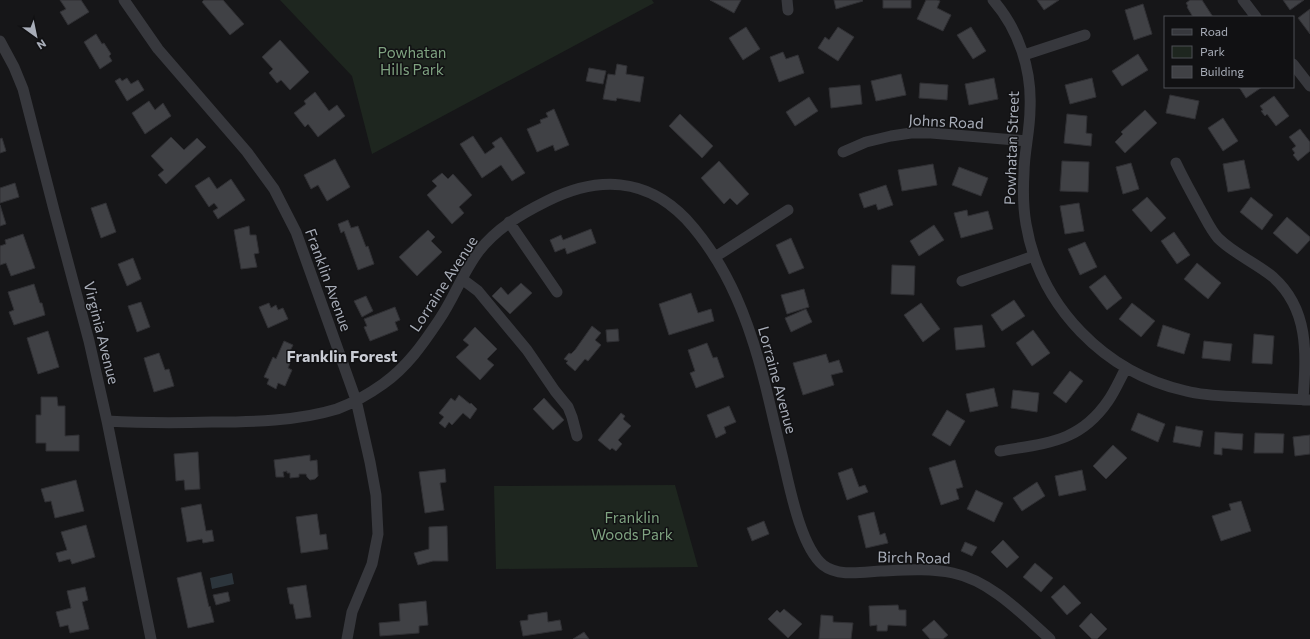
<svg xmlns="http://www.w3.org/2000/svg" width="1310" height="639" font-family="Commissioner,sans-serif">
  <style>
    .green { fill: #1e261f }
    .water { fill: #2c353c }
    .building { fill: #404145; stroke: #303034 }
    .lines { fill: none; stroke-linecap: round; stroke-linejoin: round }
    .minor { stroke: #37383d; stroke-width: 11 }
    .labels { text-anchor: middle; stroke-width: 3; stroke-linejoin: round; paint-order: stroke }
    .park-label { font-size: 15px; fill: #7fa381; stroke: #111113 }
    .street-label { font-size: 15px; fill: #a8adb8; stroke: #111113 }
    .neighbourhood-label { font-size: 16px; font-weight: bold; fill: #c9ccd4; stroke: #111113 }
  </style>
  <rect width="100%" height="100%" fill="#161618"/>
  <!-- green -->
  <path class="green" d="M280 0H652L654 3 372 154 352 76Z
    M675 485 698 567 496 569 494 486Z"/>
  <!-- water -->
  <path class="water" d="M232 573 234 584 212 589 210 578Z"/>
  <!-- building -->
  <path class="building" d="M60 0H81L89 12 68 25 60 12 66 9Z
    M204 0H223L244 24 230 35 202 2Z
    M710 0H741L734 13Z
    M834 0H862L863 1 836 9Z
    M883 0H911V8H883Z
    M926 0H937L940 1 937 8 951 15 943 31 917 19Z
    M1037 0H1059L1044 10Z
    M1190 0H1202L1213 17H1193L1187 7 1188 6 1186 3Z
    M1283 0H1304L1290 10Z
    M1143 4 1152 34 1134 40 1125 10Z
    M1310 9V34L1298 18Z
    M746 27 760 49 743 60 729 38Z
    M838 27 854 37 838 61 818 48 825 37 829 40Z
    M971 27 986 51 973 59 957 35Z
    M96 34 102 44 104 43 111 54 109 56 112 61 100 69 84 42Z
    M280 40 309 72 290 90 281 80 277 83 269 73 273 69 262 57Z
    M783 52 786 59 798 55 804 73 779 82 770 57Z
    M1138 54 1148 70 1122 86 1112 71Z
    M617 64 627 66 626 74 644 77 640 102 617 98 616 101 603 99 608 74 615 75Z
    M589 68 606 71 603 84 586 81Z
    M901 74 906 95 876 101 871 81Z
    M120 78 122 81 127 78 131 84 138 80 144 90 127 101 115 81Z
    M994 78 998 99 969 105 965 84Z
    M1092 78 1096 97 1070 104 1065 85Z
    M920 83 948 85 947 100 919 98Z
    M860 85 862 104 831 108 829 88Z
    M1239 87H1262L1246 98Z
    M315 92 329 111 337 105 345 116 318 137 308 124 305 127 294 113 306 104 304 101Z
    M1170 95 1199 101 1195 119 1166 113Z
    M1274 96 1289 116 1276 126 1267 114 1265 116 1261 111 1263 110 1260 106Z
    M809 97 818 111 795 126 786 112Z
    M149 101 155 110 163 103 171 116 145 134 132 113Z
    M554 109 569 145 555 151 553 145 537 152 527 129 541 123 540 120 548 117 546 113Z
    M1145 110 1157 123 1125 153 1115 142 1123 134 1121 132Z
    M680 114 713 146 702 158 669 126Z
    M1067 114 1087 116 1086 133 1092 134 1091 146 1064 143Z
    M1223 118 1238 141 1223 151 1208 128Z
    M1300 129 1310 142V151L1298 161 1293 155 1295 153 1292 149 1296 146 1289 137Z
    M473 136 485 154 495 147 492 143 501 137 525 173 512 181 501 165 482 178 460 144Z
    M171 137 184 150 197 138 206 147 166 184 158 175 164 170 151 156Z
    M2 138 6 151 0 153V139Z
    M335 159 350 187 327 201 318 185 311 189 304 175Z
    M1244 160 1250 188 1228 192 1223 164Z
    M719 161 749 194 737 205 730 198 724 204 701 178Z
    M1062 161 1089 162 1088 192 1060 191Z
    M1131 163 1139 189 1123 194 1116 167Z
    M933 164 937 185 902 191 898 170Z
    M959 167 988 178 981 196 952 185Z
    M442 173 448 179 453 174 472 195 459 207 464 213 452 224 427 195 437 186 432 181Z
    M209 177 217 189 231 179 245 200 218 219 213 211 218 208 214 203 209 207 195 186Z
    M15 183 19 197 0 203V188Z
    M886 185 893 205 878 210 876 204 864 208 859 194Z
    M1147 197 1166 218 1151 232 1132 210Z
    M1251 197 1273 215 1262 230 1240 212Z
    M106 203 116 232 101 238 91 208Z
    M1079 203 1084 231 1065 234 1060 206Z
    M0 205 6 224 0 226Z
    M967 210 968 216 988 211 993 229 961 238 954 213Z
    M1287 217 1310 237V240L1297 254 1273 233Z
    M348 220 351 228 358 226 366 247 368 246 374 264 358 270 344 231 341 233 338 224Z
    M934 225 944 240 919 256 910 241Z
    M249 226 250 235H256L259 253 254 254 257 267 241 269 234 230Z
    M591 229 596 243 567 254 565 248 555 252 550 240 561 235 563 240Z
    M428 230 435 237 431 241 442 252 417 276 399 257Z
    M1174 232 1190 255 1177 264 1161 241Z
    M23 234 35 268 11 276 6 263 0 265V246L6 244 5 240Z
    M791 238 804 268 789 274 776 245Z
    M1085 242 1097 267 1080 275 1068 249Z
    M133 258 141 279 127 286 118 264Z
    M1197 263 1221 283 1208 299 1184 279Z
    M892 265 915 266 914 295 891 294Z
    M1105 275 1122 298 1107 310 1089 287Z
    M521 283 532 293 510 314 492 296 501 287 508 295Z
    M34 284 40 303H42L45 315 14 325 9 312 14 310 8 292Z
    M804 289 809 307 787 314 781 295Z
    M691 293 698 313 711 309 714 321 669 335 659 304Z
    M366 296 373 311 362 317 354 301Z
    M1014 300 1025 316 1002 331 991 315Z
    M141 302 150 327 137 332 128 306Z
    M269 303 271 308 276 305 278 310 283 308 288 319 268 328 259 307Z
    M921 303 940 329 923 342 904 315Z
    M1132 303 1155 321 1141 337 1119 319Z
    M395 307 400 320 395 322 398 330 370 341 364 327 367 326 364 319Z
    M806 309 812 322 791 332 785 318Z
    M982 325 985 347 956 350 954 328Z
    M1163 325 1190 334 1184 354 1157 346Z
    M592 326 601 333 595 340 601 345 588 361 585 359 575 371 566 363 568 361 564 359 569 353 571 354 575 350Z
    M475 327 497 349 487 359 494 365 480 380 456 357 469 345 463 340Z
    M618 329 619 341 607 342 606 330Z
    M1033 330 1050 353 1032 366 1016 343Z
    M48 331 59 367 38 374 27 338Z
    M1254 334 1274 336 1272 364 1252 363Z
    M284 341 293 345 290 351 292 352 288 360 291 361 288 368 292 370 285 386 278 383 276 389 267 384 269 379 264 377 273 357 276 359Z
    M1204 341 1232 344 1230 361 1202 358Z
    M707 343 713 358 717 357 724 377 696 388 690 373 695 371 688 350Z
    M159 353 165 370 169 369 174 386 154 392 144 358Z
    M826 354 829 363 839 360 843 372 831 375 834 385 803 395 793 363Z
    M1070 371 1083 381 1066 403 1053 393Z
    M994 388 998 406 970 412 966 394Z
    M1013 390 1039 393 1037 412 1011 408Z
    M459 395 470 404 471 403 477 409 470 419 463 413 452 425 449 422 445 428 439 423 444 417 439 413 451 398 455 401Z
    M41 397H57L58 406H65V436L79 435V451H46V443H36V415H41Z
    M544 398 564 420 553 430 533 409Z
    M729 406 736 422 724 427 726 433 716 438 707 415Z
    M947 410 965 421 950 446 932 435Z
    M621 413 625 416 623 419 631 426 618 440 622 444 616 451 612 448 610 450 598 440Z
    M1138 413 1165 424 1158 442 1131 430Z
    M1176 426 1203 431 1200 447 1173 442Z
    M1215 432 1243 434 1242 450 1222 448V455L1214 454Z
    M1255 433 1284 434 1283 453H1254Z
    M1310 435V454L1295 456 1293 437Z
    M1113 445 1127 458 1106 479 1093 466Z
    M198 452 200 489 185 490 184 480 176 481 174 454Z
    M310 455V461L317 460 318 476 315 479 310 480 307 477 306 474H299V477L290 478V473H287V471L283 472 284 477H276L274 460Z
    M955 460 963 487 956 489 959 499 941 505 929 468Z
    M852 468 859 487 865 485 868 492 847 500 838 473Z
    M445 469 446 482 440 483 444 510 425 513 419 472Z
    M1082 470 1086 490 1059 496 1055 476Z
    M76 480 84 511 55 518 51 501 45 502 41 489Z
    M1037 482 1045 496 1022 511 1013 498Z
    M976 490 1003 503 994 522 967 509Z
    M1241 501 1251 531 1221 541 1212 516 1231 510 1229 504Z
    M201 504 206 531 212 530 214 541 203 543 202 539 187 542 181 508Z
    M874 512 880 535 885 533 888 543 866 548 858 516Z
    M317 514 320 535 326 534 328 549 301 553 296 517Z
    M764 521 769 534 752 541 747 528Z
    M86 525 95 557 72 564 70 559 59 562 56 553 67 550 61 532Z
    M447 526 448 561H433L418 565 414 553 429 549V527Z
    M1003 540 1019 557 1007 568 991 552Z
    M965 542 977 547 972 556 961 551Z
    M1035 563 1053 578 1041 592 1023 577Z
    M201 572 209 607 210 606 214 622 188 628 177 578Z
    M306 585 311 617 296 619 293 604H290L287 588Z
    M1064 585 1081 603 1067 615 1051 597Z
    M85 587 88 600 82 602 89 629 70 633 68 625 60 627 56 612 71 608 67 591Z
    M228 592 230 601 216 605 213 595Z
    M426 601 428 625 419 626V633L380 636 379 623 400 621 399 604Z
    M898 605 899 610H906V626L888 625 887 631H877V625L870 626 869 606Z
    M784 609 802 624 788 638 768 619 777 610 780 613Z
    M547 612 548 622 560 620 562 630 523 636 520 621 528 620V615Z
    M1091 613 1107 629 1097 639H1092L1079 626Z
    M821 615 833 616V622L853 623 851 639H819Z
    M934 620 948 635 943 639H930L922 630Z
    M584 632 589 639H573Z"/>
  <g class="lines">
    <!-- minor -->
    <path class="minor" d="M124 0 158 49 247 152 274 189 296 232 356 400 370 462 376 495 378 534 372 564 352 612 347 639
      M787 0 788 10
      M993 0C1019 30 1032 70 1030 109 1030 131 1024 152 1024 173 1023 190 1023 207 1026 224 1040 307 1105 373 1186 391 1205 396 1224 396 1243 397 1266 398 1288 399 1310 400
      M1243 0 1256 17
      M0 41 14 67 23 89 54 210 89 341 107 421 151 639
      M1024 55 1085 35
      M1293 64 1310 86
      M843 152 866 142 891 136 911 133H931L1027 141
      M1176 163C1183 178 1191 192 1199 207 1205 217 1210 229 1218 238 1234 254 1256 263 1273 277 1310 310 1306 355 1303 400
      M509 222 557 292
      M715 257 788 210
      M462 279 478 291 527 350 555 391 568 407 572 417 577 436
      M962 281 1034 256
      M107 421C142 423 177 423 212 422 252 422 298 421 337 409 353 403 369 394 383 384 407 367 423 344 439 320 454 298 463 272 479 251 497 228 521 214 547 201 597 176 646 177 686 219 729 266 750 324 765 384 771 408 776 431 782 455 789 484 800 546 823 565 838 577 863 572 881 571 904 570 930 568 953 573 991 581 1022 614 1050 639
      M1000 451C1046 443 1079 443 1108 401 1115 391 1120 379 1126 368"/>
  </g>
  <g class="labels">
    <!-- park labels -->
    <g class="park-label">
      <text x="412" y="58">Powhatan<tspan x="412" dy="17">Hills Park</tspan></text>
      <text x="632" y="523">Franklin<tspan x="632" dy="17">Woods Park</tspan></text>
    </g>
    <!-- street labels -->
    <g class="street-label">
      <text transform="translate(946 122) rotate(3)" y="5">Johns Road</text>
      <text transform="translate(1012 148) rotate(-88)" y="5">Powhatan Street</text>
      <text transform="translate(328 280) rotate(70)" y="5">Franklin Avenue</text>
      <text transform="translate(444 284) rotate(-57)" y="5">Lorraine Avenue</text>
      <text transform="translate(101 333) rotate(76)" y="5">Virginia Avenue</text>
      <text transform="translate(777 380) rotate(75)" y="5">Lorraine Avenue</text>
      <text transform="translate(914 558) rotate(1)" y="5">Birch Road</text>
    </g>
    <!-- neighbourhood labels -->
    <g class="neighbourhood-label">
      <text x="342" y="362">Franklin Forest</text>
    </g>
  </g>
  <!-- legend -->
  <rect x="1164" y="16" width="130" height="72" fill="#111113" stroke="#4d4f55"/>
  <rect x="1172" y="29" width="20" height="6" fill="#37383d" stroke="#4d4f55"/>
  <text x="1200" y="36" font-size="12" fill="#a8adb8">Road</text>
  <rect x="1172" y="46" width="20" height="12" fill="#1e261f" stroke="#4d4f55"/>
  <text x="1200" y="56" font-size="12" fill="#a8adb8">Park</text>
  <rect x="1172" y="66" width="20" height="12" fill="#404145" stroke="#4d4f55"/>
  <text x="1200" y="76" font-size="12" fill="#a8adb8">Building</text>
  <!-- north arrow -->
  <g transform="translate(36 36) rotate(147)" stroke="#111113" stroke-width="3" paint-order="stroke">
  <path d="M0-3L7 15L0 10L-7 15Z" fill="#a8adb8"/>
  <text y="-6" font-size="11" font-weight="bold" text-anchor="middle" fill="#a8adb8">N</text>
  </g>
</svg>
